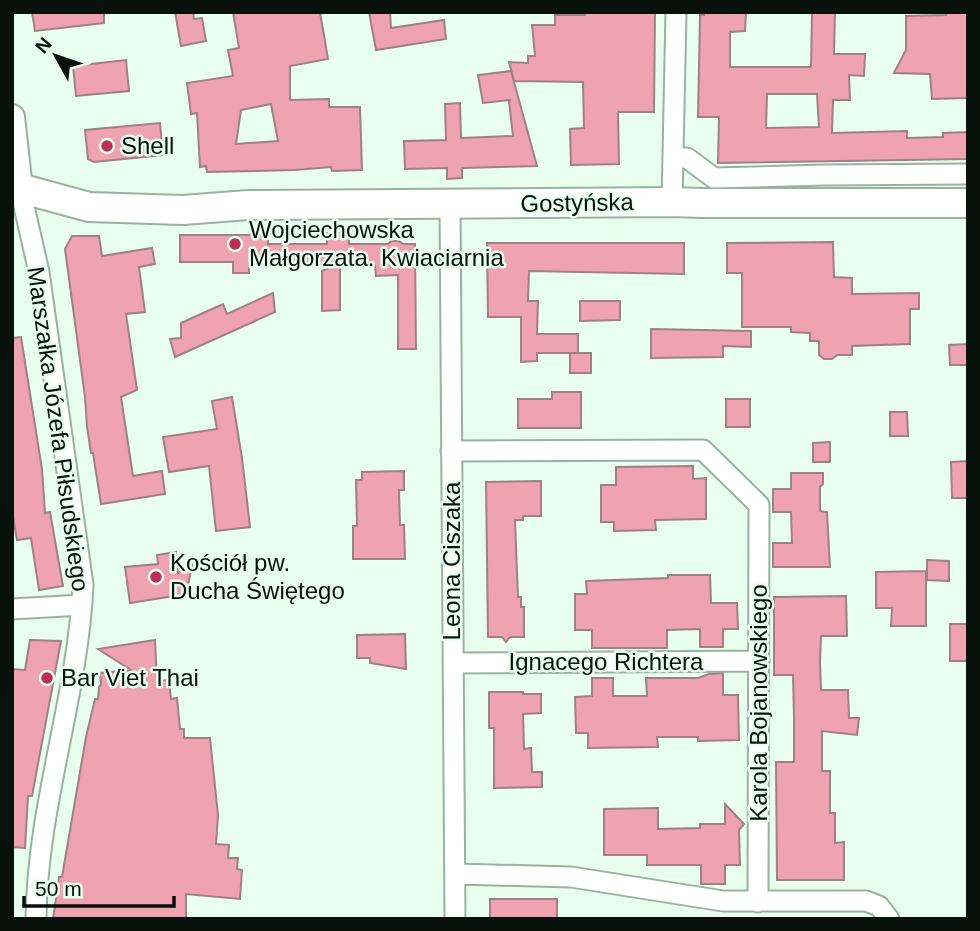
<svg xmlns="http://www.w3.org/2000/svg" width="980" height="931" font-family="Arial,sans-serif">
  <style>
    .building { fill: #efa2af; stroke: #9f8085; stroke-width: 2; fill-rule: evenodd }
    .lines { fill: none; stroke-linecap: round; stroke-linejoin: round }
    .minor-casing { stroke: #98b2a1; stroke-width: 23 }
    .tertiary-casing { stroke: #98b2a1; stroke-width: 28 }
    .secondary-casing { stroke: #98b2a1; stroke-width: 32 }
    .minor { stroke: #fff; stroke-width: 19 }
    .tertiary { stroke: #fff; stroke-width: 24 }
    .secondary { stroke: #fff; stroke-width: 28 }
    .poi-dot { fill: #bd2e59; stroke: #e8fff0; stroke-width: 2.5 }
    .labels { text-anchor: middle; stroke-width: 5; stroke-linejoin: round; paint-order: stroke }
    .poi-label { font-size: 24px; fill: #08110b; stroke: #e8fff0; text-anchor: start }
    .street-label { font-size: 24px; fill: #08110b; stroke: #e8fff0 }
  </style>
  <rect width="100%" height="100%" fill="#e8fff0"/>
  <!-- building -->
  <path class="building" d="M32 12H104V23L35 31Z
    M175 12H193L194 19 202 18 206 41 181 46Z
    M233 12H320L328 59 290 66V100L329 99V107H360L362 170 332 171 331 167 295 170 207 172 206 166 200 167 197 113 191 114 187 83 233 76 228 50 239 48ZM271 104 278 141 236 144 241 110Z
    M369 12H390L391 28 444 20 446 39 376 50Z
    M585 12H655L654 112H618L619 164 571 165 570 129 584 128 583 82 514 81 509 62 528 63V56H535L532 25H555V15H585Z
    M704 12 746 13 745 31 730 32V67H811L812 12H835L834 54H865L864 76 849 75 850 100H833L832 133 907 131V138L943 137V133L968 132V159L718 163 719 117H698L700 15H704ZM767 94H817L819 127 766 128Z
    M946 12H968V98L932 99 930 74 894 73 906 50V16L946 15Z
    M126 60 129 91 76 96 73 66Z
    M511 71 537 166 462 168V178L447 179V168L405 169 404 141 446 140 445 104 460 103 461 138 513 136 509 101 511 100 483 103 478 75Z
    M160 123 163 155 94 162 88 159 85 130Z
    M327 233H349V244H388L391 241H399L403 244H415L416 349H398V275L376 276 375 266 340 265V310L322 311V271L338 264 249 263V273H233V262H180V235H268V244H327Z
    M72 236H99L102 256 152 248 155 264 139 267 145 312 126 314 137 390 121 397 133 476 162 471 165 494 101 504 93 453H91L87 427 85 397 65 249Z
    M833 242 834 277 852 278V294L919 293V309H910V344L852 346V355H837L832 359H824L819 355V341H810V333L791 332V327H742V273H727V243Z
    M487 243H684V274L529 271 528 301H538L537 334H578V353H537V361L521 362V317H488Z
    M273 293 275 312 175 357 170 339 181 338V323L223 304 227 314Z
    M580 301H620V320L580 321Z
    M651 329 751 331V347L723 346V357L651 358Z
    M21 337 42 469 45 513 50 512 63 586 39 590 31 538 17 540 12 511V338Z
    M968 344V365H950L949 345Z
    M570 353H591V373H570Z
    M552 392H581V428H518V399H552Z
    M232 397 242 458 250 527 216 531 209 466 169 472 163 437 217 429 212 401Z
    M726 399H750V427H726Z
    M890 412H907L908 436H890Z
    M830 442V462H813V443Z
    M968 461V498H952L951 462Z
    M693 466V479L706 478V519L655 520 656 530 614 531V522H601V485H616V467Z
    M404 471V490H399L400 525H404L405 559H353V526H357L356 480H362V472Z
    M791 473H823V484L820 487V511L827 512 830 567H773V543H792L791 512H773V489H791Z
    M541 481V516H523V520H515L518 597H521V607H524V637H510L506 642 502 637H488L486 482Z
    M176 552 178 573 192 565 187 591 180 595 130 603 125 567 158 564 157 555Z
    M927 560 949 561V581L927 580Z
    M926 571V626H891L892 608H876V572Z
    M668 575H710L711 603H737L738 629H723V647H700V629L667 630V648H592V630H575V594H587L586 581 668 578Z
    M846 596 847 636H821L820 663 821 690H848L849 718H859L857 735 822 731V771H830V813H835V843L844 842V880H777L776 762H794V717L793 675H774V597Z
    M950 624H968V661H950Z
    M405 634 406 669 370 663V658H357V635Z
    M30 640 61 641 32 796H28L25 848 12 847V669L25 670Z
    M155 640 157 681 169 680 171 699 177 698 180 729H184V738H210L218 815 216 844 229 845 228 858H238L237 869 242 870 240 899 186 894V919H53L59 877H62L86 737 95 699H98L99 687 101 684 100 673 131 670 98 649Z
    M723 673V695H738L739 740 698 741V737H657L658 747 588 748V733H576L575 697 592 696V678H613V696H647L646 678H698L709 674Z
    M489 692H523V694H541V713L523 714 524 749 531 748 532 772H542V787L494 788V728H489Z
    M725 804 744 824 739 830 740 865H725V884H701V865H647V855H604V809L658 808V829L700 828V824H725Z
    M490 899H557V919H490Z"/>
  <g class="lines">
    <defs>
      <path id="minor" d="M673 158H687L714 178 824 175 968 174
        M20 189 39 272 83 585C78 697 37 806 36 919
        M672 202 676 12
        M450 204 455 919
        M451 451 703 450 759 505 758 902
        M12 609 82 605
        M453 663 759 661
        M455 874 571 877 723 901H866L879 906 889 919"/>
      <path id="tertiary" d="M12 117 20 189"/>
      <path id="secondary" d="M12 186 89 207 183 210 248 205 672 202 702 203H968"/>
    </defs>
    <!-- minor casing -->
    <use href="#minor" class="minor-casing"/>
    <!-- tertiary casing -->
    <use href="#tertiary" class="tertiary-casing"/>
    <!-- secondary casing -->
    <use href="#secondary" class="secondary-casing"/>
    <!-- minor -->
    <use href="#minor" class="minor"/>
    <!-- tertiary -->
    <use href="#tertiary" class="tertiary"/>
    <!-- secondary -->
    <use href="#secondary" class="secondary"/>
  </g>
  <!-- markers -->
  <g class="poi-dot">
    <circle cx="107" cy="146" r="7"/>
    <circle cx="235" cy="244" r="7"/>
    <circle cx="156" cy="577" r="7"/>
    <circle cx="47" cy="678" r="7"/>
  </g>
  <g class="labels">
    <!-- poi labels -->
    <g class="poi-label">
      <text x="121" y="154">Shell</text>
      <text x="249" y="238">Wojciechowska<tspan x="249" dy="28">Małgorzata. Kwiaciarnia</tspan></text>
      <text x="170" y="571">Kościół pw.<tspan x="170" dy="28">Ducha Świętego</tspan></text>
      <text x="61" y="686">Bar Viet Thai</text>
    </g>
    <!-- street labels -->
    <g class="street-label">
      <text transform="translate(577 203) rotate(-1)" y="8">Gostyńska</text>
      <text transform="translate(58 429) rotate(82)" y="8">Marszałka Józefa Piłsudskiego</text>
      <text transform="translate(452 561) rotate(-90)" y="8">Leona Ciszaka</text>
      <text x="606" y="670">Ignacego Richtera</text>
      <text transform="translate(759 703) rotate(-90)" y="8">Karola Bojanowskiego</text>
    </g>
  </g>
  <!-- border -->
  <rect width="980" height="931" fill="none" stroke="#08110b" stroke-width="28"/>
  <!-- north arrow -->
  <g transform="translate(56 56) rotate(310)" stroke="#e8fff0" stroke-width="5" paint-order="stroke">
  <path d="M0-5L12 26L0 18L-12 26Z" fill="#08110b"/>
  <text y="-10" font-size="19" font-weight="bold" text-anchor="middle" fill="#08110b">N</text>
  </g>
  <!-- scale -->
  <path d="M24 896v10h150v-10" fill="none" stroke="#08110b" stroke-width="3.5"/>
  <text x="35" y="896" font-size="21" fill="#08110b" stroke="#e8fff0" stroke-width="5" paint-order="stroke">50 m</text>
</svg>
